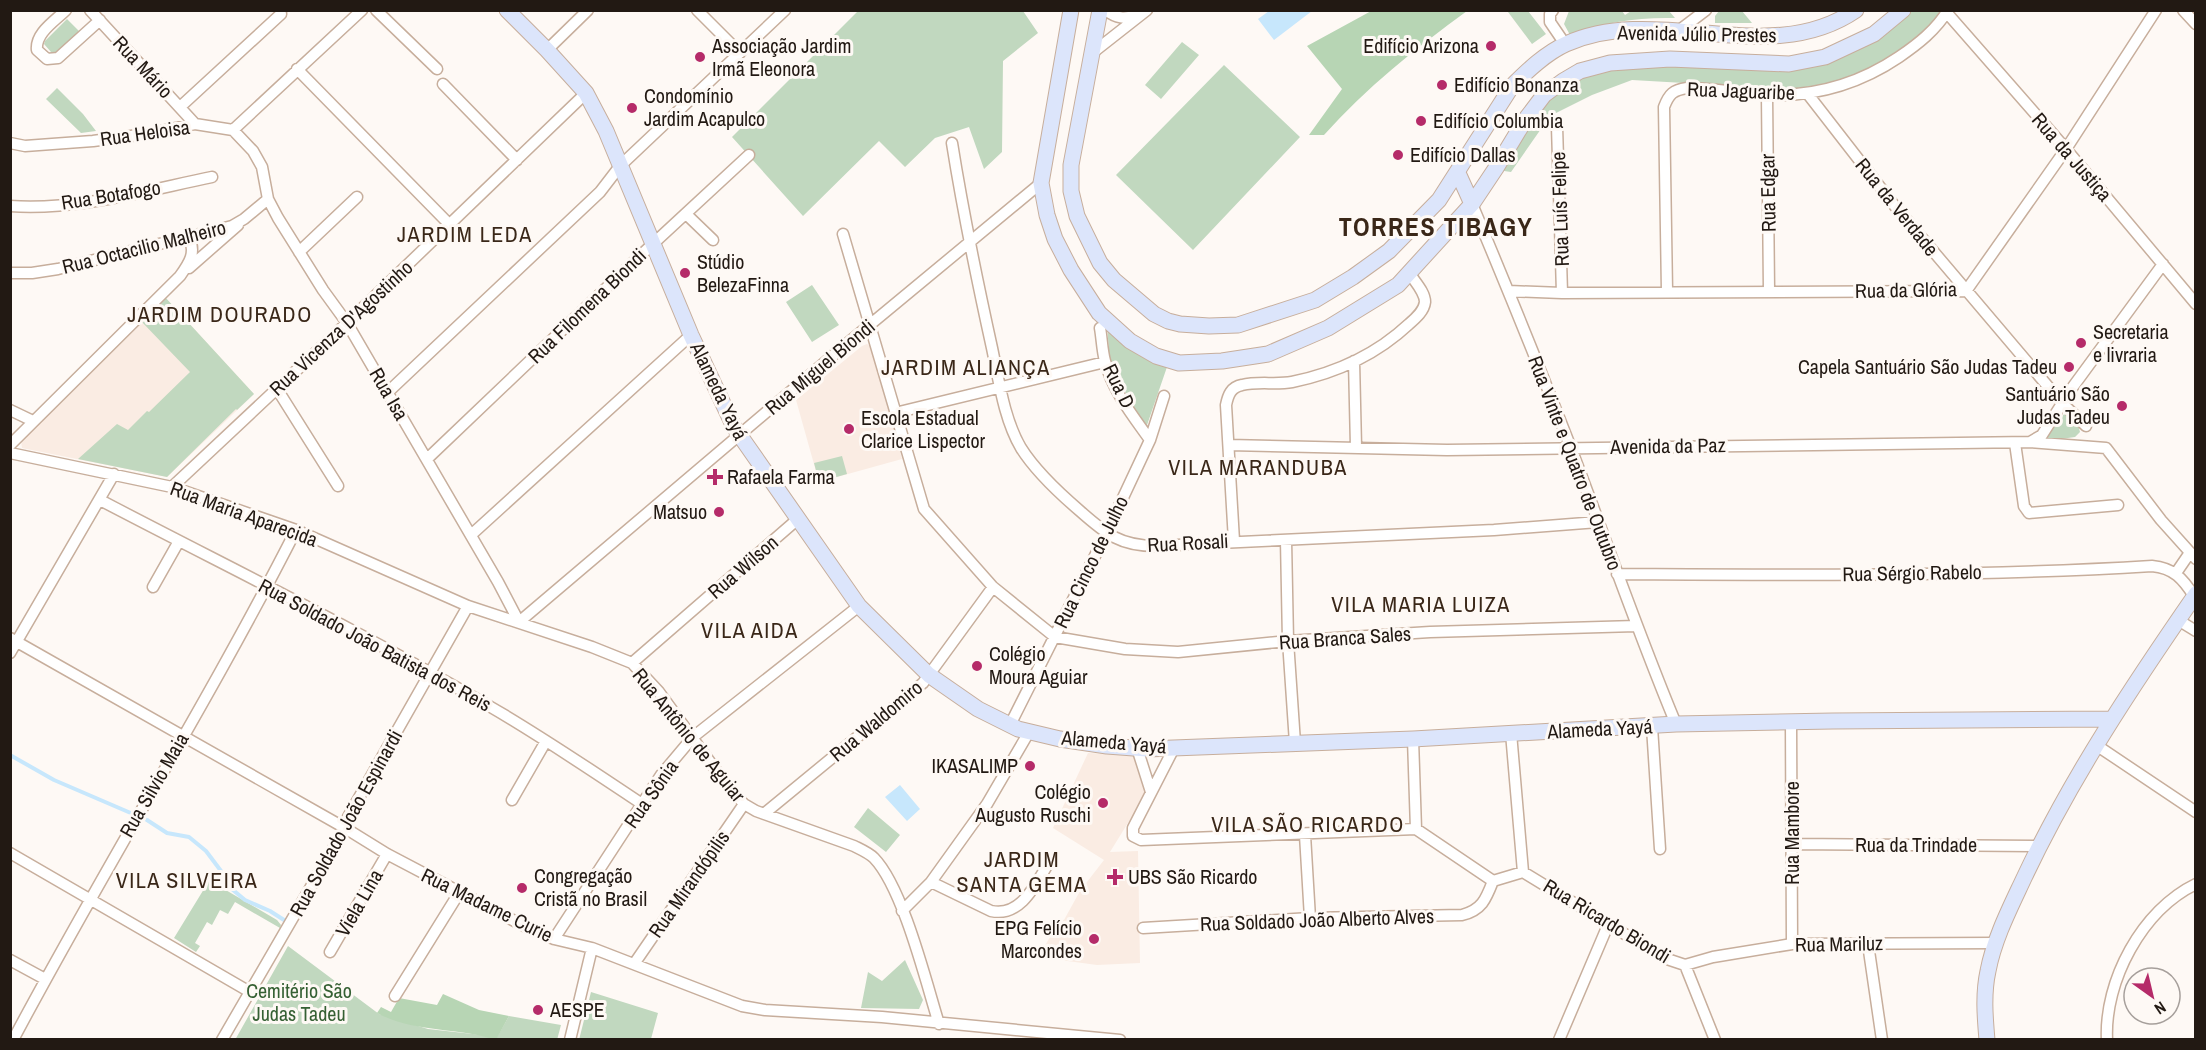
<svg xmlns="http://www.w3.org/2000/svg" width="2206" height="1050" font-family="'Archivo Narrow',sans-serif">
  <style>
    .built { fill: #faece3 }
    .green { fill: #c1d8bf }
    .forest { fill: #b7d5b4 }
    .water { fill: #c7e7fc }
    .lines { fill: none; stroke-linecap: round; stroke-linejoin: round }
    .stream { stroke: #c7e7fc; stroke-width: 4 }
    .street-casing { stroke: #c7ae9c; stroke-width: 13 }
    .secondary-casing { stroke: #c7ae9c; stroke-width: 17 }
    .street { stroke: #fff; stroke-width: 10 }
    .secondary { stroke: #dce5fb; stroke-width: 15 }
    .poi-dot { fill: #b52b69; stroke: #fef9f5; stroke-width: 2 }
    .labels { text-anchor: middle; stroke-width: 6; stroke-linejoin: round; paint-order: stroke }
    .street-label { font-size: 20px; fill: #221913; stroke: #fef9f5 }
    .poi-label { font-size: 20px; fill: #221913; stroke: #fef9f5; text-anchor: start }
    .park-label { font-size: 20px; fill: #356033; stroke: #fef9f5 }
    .quarter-label { font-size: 22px; letter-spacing: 1.5px; fill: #3a2718; stroke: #fef9f5 }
    .district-label { font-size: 26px; font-weight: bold; letter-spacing: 1.5px; fill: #3a2718; stroke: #fef9f5 }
  </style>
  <rect width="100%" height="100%" fill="#fef9f5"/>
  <!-- built -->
  <path class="built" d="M164 296 254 394 167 477 22 448 21 441Z
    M867 344 872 347 902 459 819 482 796 400 862 346Z
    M1088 753 1134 755 1147 792 1110 852 1138 851 1140 963 1097 965 1038 957 1061 919 1064 920 1080 891 1104 860 1053 828Z"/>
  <!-- green -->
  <path class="green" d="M1510 10 1528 11 1546 34 1532 44 1508 12Z
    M858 11H1023L1038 33 1003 61 1002 152 984 169 969 127 935 138 905 167 879 141 803 216 732 137Z
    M1569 11H1622L1625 15 1631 11H1669L1675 18C1639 17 1604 22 1570 35L1564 24Z
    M1719 11H1742L1752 23H1715V16Z
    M1906 11H1942L1936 20 1907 45 1862 73 1824 85 1789 89 1632 80 1592 95 1550 116 1511 172 1497 170 1525 121 1564 82 1612 65 1826 59Z
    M67 19 80 32 61 52H51L44 44 45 41Z
    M1182 42 1199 55 1161 99 1145 85Z
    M1224 65 1300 137 1193 250 1116 175Z
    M57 88 83 114 96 131 81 133 46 99Z
    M812 285 839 325 812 342 786 302Z
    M164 296 254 394 237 410 236 409 167 477 78 459 117 424 128 430 147 411 149 412 190 372 140 320Z
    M1107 324 1167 367 1146 428 1110 366Z
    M2064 414C2073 418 2078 422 2080 432L2075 437 2047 441V437Z
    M842 456 847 474 819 482 814 463Z
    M868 808 900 835 886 852 854 827Z
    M215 871 224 889 277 920 281 925 280 928 235 902 228 914 220 910 212 925 207 922 195 943 200 946 196 952 174 938Z
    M288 946 379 1014 428 1029 482 1035 496 1039 509 1016 561 1025 557 1040H235Z
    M905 960 923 1000 919 1009 861 1008 868 972 882 981Z
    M591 992 658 1013 651 1039 579 1040Z"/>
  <!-- forest -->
  <path class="forest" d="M1373 10 1467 11C1416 48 1366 88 1324 135H1309L1342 89 1307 46Z
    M443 994 479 1010 509 1016 496 1040C457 1027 414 1033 377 1013L381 1007 391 1012 399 998 437 1005Z"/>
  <!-- water -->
  <path class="water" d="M1269 11V10L1312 11 1274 40 1258 19Z
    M900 785 920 809 907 821 885 797Z"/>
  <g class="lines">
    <!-- stream -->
    <path class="stream" d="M10 755 54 780 147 820 167 833 189 837 206 851 221 871 224 878 233 890 245 900 270 911 284 920"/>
    <defs>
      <path id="street" d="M66 10C55 21 35 33 37 50L47 59 58 58 100 20
        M90 10 195 124
        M376 10 437 69
        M697 10 740 53
        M1105 10C1116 18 1125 20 1137 14
        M1553 10 1550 14V22L1565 44
        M2183 10 2196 24
        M1947 13 2066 149 2196 304
        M1681 29 1706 10
        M547 50 588 10
        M1091 54 1147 10
        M297 69 450 225
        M443 84 517 160
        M1807 93 1894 205 2062 403 2086 426
        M1767 95 1769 291
        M180 107 281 14
        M1557 126 1562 293
        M233 130 362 10
        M10 143 25 146 93 141 146 134 195 124 233 130 253 151 262 167 268 199 278 218 323 290 347 323 498 582 519 622 843 347 1041 183
        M952 143C963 212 977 280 992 348 999 381 1004 419 1021 448 1036 472 1059 493 1080 511 1106 534 1120 546 1156 546L1494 530 1598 522
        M1472 204C1506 285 1539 366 1571 448 1606 540 1638 633 1676 724
        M10 206C76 211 148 190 212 177
        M686 214 713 240
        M843 234 924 509 993 587 1055 637 1125 649 1178 652 1288 641 1430 632 1636 626
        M299 252 357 197
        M189 268 238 225
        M10 273H32L58 269 232 226 244 219 268 199
        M1509 291 1562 293 1966 291
        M1667 291 1664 107C1669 94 1673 90 1687 88 1713 88 1739 93 1765 95 1813 97 1859 84 1899 57 1918 44 1936 30 1948 10
        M1966 291 2066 149 2156 10
        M1100 328C1102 339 1102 350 1105 361 1112 390 1133 416 1150 440
        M1354 361 1356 447
        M277 389 338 486
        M388 392 600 192 620 166 785 10
        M10 410 33 421
        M895 413 1105 362
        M2030 442 2042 435 2072 388 2163 264
        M2015 443 2024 506 2029 513 2118 505
        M10 445 180 276C190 262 196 253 189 236
        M1229 445 1447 450 2030 442 2106 448 2161 520 2196 559
        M10 453 172 487 296 530 468 606 592 647 632 663 659 692 726 784 744 804 756 811 854 846C862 850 869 853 874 858 903 888 926 982 939 1024
        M427 459 642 254 749 155
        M172 487 347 323 586 93
        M100 500C230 568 362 632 489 706 541 736 591 770 642 804
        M471 535 691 335
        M1286 540 1288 641 1295 743
        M1234 541 1226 405C1228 395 1231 387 1242 385 1258 381 1276 385 1292 382 1336 373 1377 354 1409 324 1416 318 1424 311 1425 302 1425 292 1415 282 1410 274
        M2176 573 2189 554
        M1617 574C1795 575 1974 577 2152 566 2174 568 2183 579 2194 596
        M153 587 179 541
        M2178 620 2196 631
        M10 638 345 828 387 854 526 927 554 939 592 948 742 1006 765 1010 882 1017 1120 1040
        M10 653 114 474
        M632 663 799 518
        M1791 721 1792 944
        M1010 725 1106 534 1150 440 1164 396
        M1652 727 1660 849
        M1511 733 1523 872
        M1413 739 1416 829
        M2096 745 2196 812
        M1137 748 1151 792
        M1174 748 1133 828V836L1141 840 1416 829 1493 881
        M512 800 546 741
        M765 813 923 683 993 587
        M1305 835 1310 918
        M1792 844 2040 846
        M10 853 250 992
        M1523 872 1664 958 1685 965 1715 1040
        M931 882 991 911C1022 918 1037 881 1051 859
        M902 911 931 882 987 804 1029 732
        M1143 928 1310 918 1462 915C1482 910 1486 899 1493 881L1523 872
        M554 939 642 804 661 775 693 737 859 606
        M1868 944 1882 1040
        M330 952 387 854
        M10 960 45 979
        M634 964 744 804
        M1685 965 1713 957 1792 944 1996 943
        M395 996 459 893
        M13 1040C104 868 208 703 296 530
        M222 1040 345 828 348 817 468 606
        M570 1040 592 948
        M1559 1040 1608 925
        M2107 1040C2104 981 2142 910 2196 884"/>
      <path id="secondary" d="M507 10 547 50 586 93 606 131 691 335 734 427 859 606 929 675 978 709 1018 729 1060 739 1107 746 1147 749 1413 739 1676 724 1833 721 2112 719
        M1071 10 1041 183 1047 215 1055 239 1071 270 1099 313 1130 341 1156 356 1179 363 1222 361 1268 354 1328 328 1398 285 1472 204 1496 168 1525 120 1544 95 1563 81 1580 71 1610 63 1670 59 1789 64 1825 57 1874 34 1903 10
        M1100 10 1071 165V191L1077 216 1100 263 1114 280 1154 314 1168 321 1180 324 1209 326 1238 325 1315 300 1353 277 1389 251 1439 200 1512 86C1528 70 1546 53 1566 44 1659 2 1769 70 1856 10
        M1458 173 1472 204
        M1987 1040C1985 1017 1983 994 1988 971 1994 939 2010 908 2024 878 2071 778 2133 685 2196 594"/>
    </defs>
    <!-- street casing -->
    <use href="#street" class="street-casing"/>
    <!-- secondary casing -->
    <use href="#secondary" class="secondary-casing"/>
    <!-- street -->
    <use href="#street" class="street"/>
    <!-- secondary -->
    <use href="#secondary" class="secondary"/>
  </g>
  <!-- markers -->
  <g class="poi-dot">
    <circle cx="1491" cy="46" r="6"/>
    <circle cx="700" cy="57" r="6"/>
    <circle cx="1442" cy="85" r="6"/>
    <circle cx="632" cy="108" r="6"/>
    <circle cx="1421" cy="121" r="6"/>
    <circle cx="1398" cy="155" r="6"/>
    <circle cx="685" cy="273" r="6"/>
    <circle cx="2081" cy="343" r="6"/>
    <circle cx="2069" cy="367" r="6"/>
    <circle cx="2122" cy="406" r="6"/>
    <circle cx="849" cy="429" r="6"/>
    <path d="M712 468h6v6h6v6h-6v6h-6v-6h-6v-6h6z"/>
    <circle cx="719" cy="512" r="6"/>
    <circle cx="977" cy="666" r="6"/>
    <circle cx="1030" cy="766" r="6"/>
    <circle cx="1103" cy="803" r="6"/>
    <path d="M1112 868h6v6h6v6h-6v6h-6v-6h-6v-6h6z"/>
    <circle cx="522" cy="888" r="6"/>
    <circle cx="1094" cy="939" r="6"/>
    <circle cx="538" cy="1010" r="6"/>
  </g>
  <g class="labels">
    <!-- street labels -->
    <g class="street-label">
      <text transform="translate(1697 34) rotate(1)" y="7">Avenida Júlio Prestes</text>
      <text transform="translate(143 67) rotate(47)" y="7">Rua Mário</text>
      <text transform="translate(1741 91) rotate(2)" y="7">Rua Jaguaribe</text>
      <text transform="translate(145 133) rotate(-8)" y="7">Rua Heloisa</text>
      <text transform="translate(2072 157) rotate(49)" y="7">Rua da Justiça</text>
      <text transform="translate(1768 193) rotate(-91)" y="7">Rua Edgar</text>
      <text transform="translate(111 195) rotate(-9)" y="7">Rua Botafogo</text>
      <text transform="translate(1897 207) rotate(51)" y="7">Rua da Verdade</text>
      <text transform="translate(1560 209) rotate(-92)" y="7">Rua Luís Felipe</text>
      <text transform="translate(144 247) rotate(-14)" y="7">Rua Octacilio Malheiro</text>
      <text transform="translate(1906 290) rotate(-1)" y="7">Rua da Glória</text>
      <text transform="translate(587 306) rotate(-44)" y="7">Rua Filomena Biondi</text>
      <text transform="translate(341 328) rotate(-43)" y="7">Rua Vicenza D'Agostinho</text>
      <text transform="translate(820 367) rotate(-40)" y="7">Rua Miguel Biondi</text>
      <text transform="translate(1119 386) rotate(64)" y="7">Rua D</text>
      <text transform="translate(719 391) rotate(64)" y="7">Alameda Yayá</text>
      <text transform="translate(389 394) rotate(60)" y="7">Rua Isa</text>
      <text transform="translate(1668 446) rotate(-1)" y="7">Avenida da Paz</text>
      <text transform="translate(1575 463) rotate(69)" y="7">Rua Vinte e Quatro de Outubro</text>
      <text transform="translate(244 514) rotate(20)" y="7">Rua Maria Aparecida</text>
      <text transform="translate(1188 543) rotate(-3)" y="7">Rua Rosali</text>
      <text transform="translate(1091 562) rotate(-64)" y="7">Rua Cinco de Julho</text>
      <text transform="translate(743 567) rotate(-41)" y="7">Rua Wilson</text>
      <text transform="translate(1912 573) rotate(-1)" y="7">Rua Sérgio Rabelo</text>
      <text transform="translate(1345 638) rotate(-4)" y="7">Rua Branca Sales</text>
      <text transform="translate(375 645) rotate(28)" y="7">Rua Soldado João Batista dos Reis</text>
      <text transform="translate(876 721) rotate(-40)" y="7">Rua Waldomiro</text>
      <text transform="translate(1600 729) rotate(-3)" y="7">Alameda Yayá</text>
      <text transform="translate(689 735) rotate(51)" y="7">Rua Antônio de Aguiar</text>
      <text transform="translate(1114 742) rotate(5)" y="7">Alameda Yayá</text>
      <text transform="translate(154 785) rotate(-60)" y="7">Rua Silvio Maia</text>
      <text transform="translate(651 794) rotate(-55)" y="7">Rua Sônia</text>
      <text transform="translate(346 823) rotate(-61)" y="7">Rua Soldado João Espinardi</text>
      <text transform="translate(1792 833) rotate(-90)" y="7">Rua Mambore</text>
      <text x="1916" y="852">Rua da Trindade</text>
      <text transform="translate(689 884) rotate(-55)" y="7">Rua Mirandópilis</text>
      <text transform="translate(359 903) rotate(-60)" y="7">Viela Lina</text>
      <text transform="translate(487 905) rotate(26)" y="7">Rua Madame Curie</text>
      <text transform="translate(1317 920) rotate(-2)" y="7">Rua Soldado João Alberto Alves</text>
      <text transform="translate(1607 921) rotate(31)" y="7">Rua Ricardo Biondi</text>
      <text transform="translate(1839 944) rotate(-1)" y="7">Rua Mariluz</text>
    </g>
    <!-- poi labels -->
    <g class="poi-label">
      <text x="712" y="53">Associação Jardim<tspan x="712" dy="23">Irmã Eleonora</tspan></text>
      <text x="1479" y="53" text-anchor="end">Edifício Arizona</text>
      <text x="1454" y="92">Edifício Bonanza</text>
      <text x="644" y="103">Condomínio<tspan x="644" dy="23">Jardim Acapulco</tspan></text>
      <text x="1433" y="128">Edifício Columbia</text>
      <text x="1410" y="162">Edifício Dallas</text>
      <text x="697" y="269">Stúdio<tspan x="697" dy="23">BelezaFinna</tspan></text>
      <text x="2093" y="339">Secretaria<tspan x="2093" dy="23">e livraria</tspan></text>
      <text x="2057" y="374" text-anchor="end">Capela Santuário São Judas Tadeu</text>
      <text x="2110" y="401" text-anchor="end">Santuário São<tspan x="2110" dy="23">Judas Tadeu</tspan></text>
      <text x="861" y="425">Escola Estadual<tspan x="861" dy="23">Clarice Lispector</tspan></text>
      <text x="727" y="484">Rafaela Farma</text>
      <text x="707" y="519" text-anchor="end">Matsuo</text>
      <text x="989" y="661">Colégio<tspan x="989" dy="23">Moura Aguiar</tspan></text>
      <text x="1018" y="773" text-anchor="end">IKASALIMP</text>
      <text x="1091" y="799" text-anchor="end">Colégio<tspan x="1091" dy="23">Augusto Ruschi</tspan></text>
      <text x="534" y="883">Congregação<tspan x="534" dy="23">Cristã no Brasil</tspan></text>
      <text x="1128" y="884">UBS São Ricardo</text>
      <text x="1082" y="935" text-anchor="end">EPG Felício<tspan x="1082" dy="23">Marcondes</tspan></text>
      <text x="550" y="1017">AESPE</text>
    </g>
    <!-- park labels -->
    <g class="park-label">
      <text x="299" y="998">Cemitério São<tspan x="299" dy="23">Judas Tadeu</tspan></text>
    </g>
    <!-- quarter labels -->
    <g class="quarter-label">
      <text x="465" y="242">JARDIM LEDA</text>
      <text x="220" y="322">JARDIM DOURADO</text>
      <text x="966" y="375">JARDIM ALIANÇA</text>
      <text x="1258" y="475">VILA MARANDUBA</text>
      <text x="1421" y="612">VILA MARIA LUIZA</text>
      <text x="750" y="638">VILA AIDA</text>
      <text x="1308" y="832">VILA SÃO RICARDO</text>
      <text x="1022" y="867">JARDIM<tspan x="1022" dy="25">SANTA GEMA</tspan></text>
      <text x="187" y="888">VILA SILVEIRA</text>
    </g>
    <!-- district labels -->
    <g class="district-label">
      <text x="1436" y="236">TORRES TIBAGY</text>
    </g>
  </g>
  <!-- border -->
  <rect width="2206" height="1050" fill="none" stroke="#221913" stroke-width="24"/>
  <!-- north arrow -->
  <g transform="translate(2152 996) rotate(146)"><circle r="28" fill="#fef9f5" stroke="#a69f9b" stroke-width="1.5"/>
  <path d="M0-4.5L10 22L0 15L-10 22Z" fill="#b52b69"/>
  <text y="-9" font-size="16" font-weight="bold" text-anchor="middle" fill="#221913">N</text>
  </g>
</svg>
